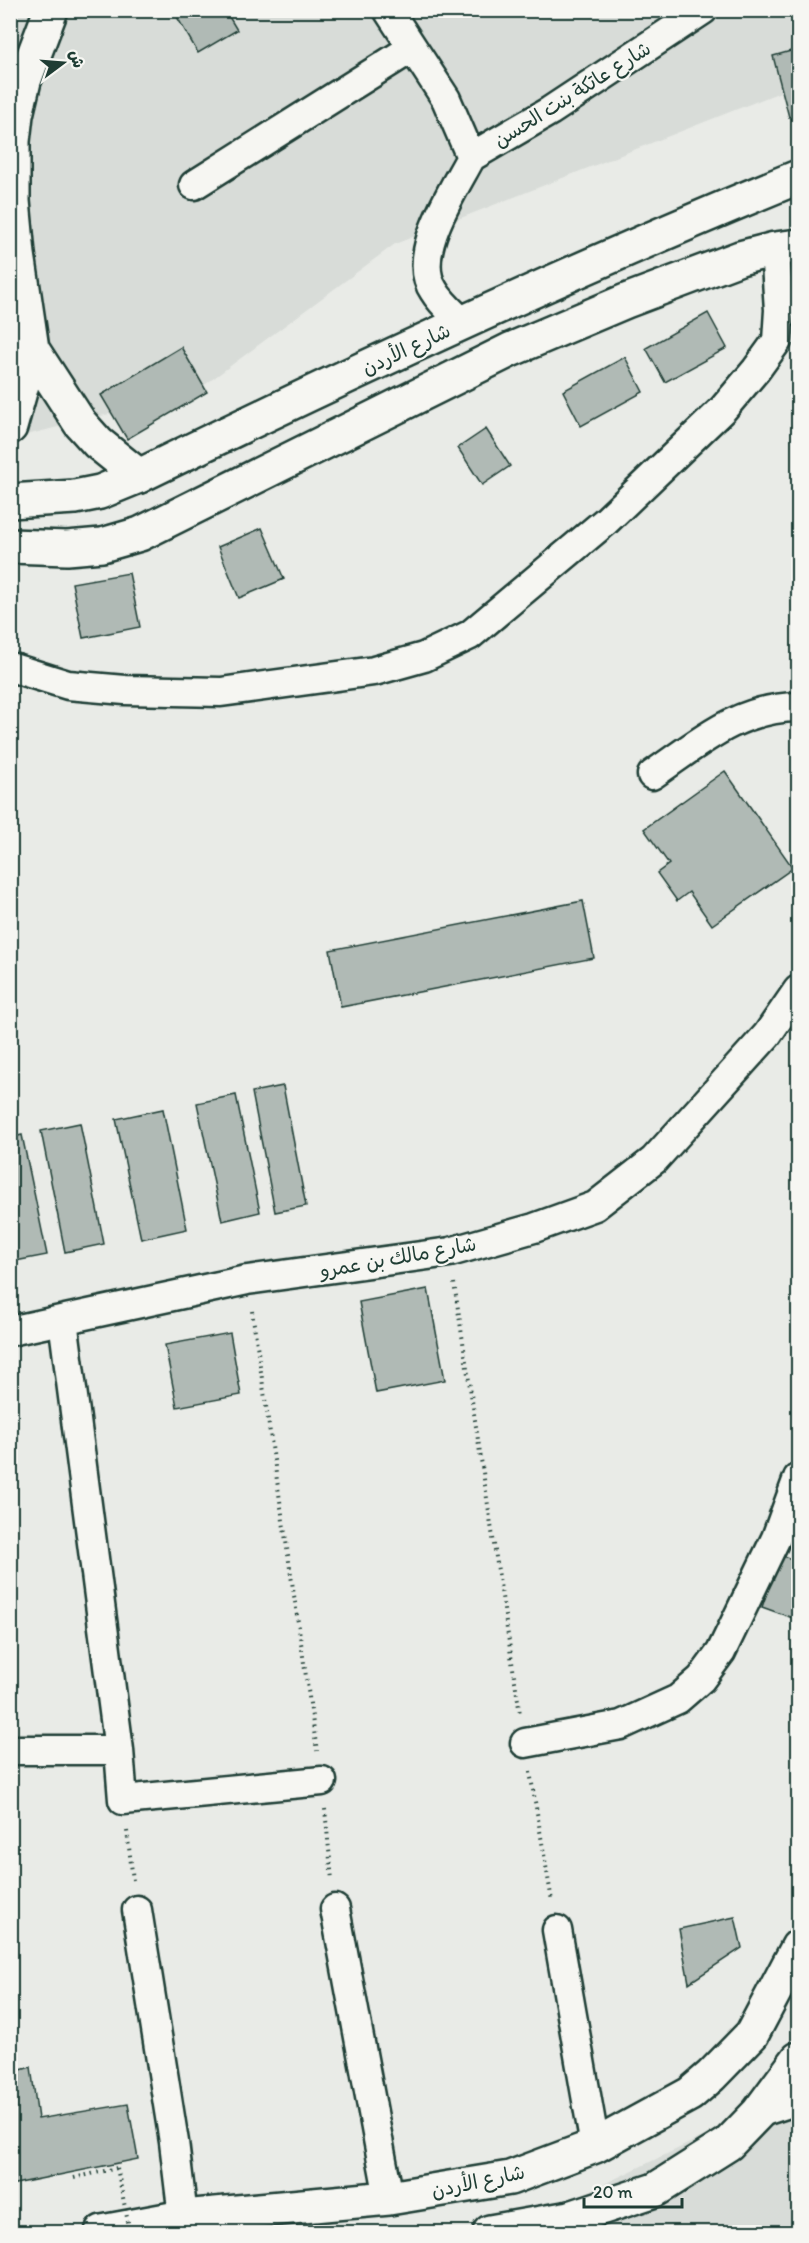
<svg xmlns="http://www.w3.org/2000/svg" width="809" height="2243" font-family="Itim,'Playpen Sans Arabic',sans-serif">
  <style>
    .built { fill: #d8dcd8 }
    .building { fill: #b0bab5; stroke: #1f3d34; stroke-width: 1.5 }
    .lines { fill: none; stroke-linecap: round; stroke-linejoin: round }
    .minor-casing { stroke: #1f3d34; stroke-width: 33 }
    .tertiary-casing { stroke: #1f3d34; stroke-width: 38 }
    .trunk-casing { stroke: #1f3d34; stroke-width: 38 }
    .path { stroke: #1f3d34; stroke-width: 4; stroke-dasharray: 1.5 4.5; stroke-linecap: butt }
    .minor { stroke: #f6f6f2; stroke-width: 28 }
    .tertiary { stroke: #f6f6f2; stroke-width: 33 }
    .trunk { stroke: #f6f6f2; stroke-width: 33 }
    .path-bridge { stroke: #1f3d34; stroke-width: 4; stroke-dasharray: 1.5 4.5; stroke-linecap: butt }
    .labels { text-anchor: middle; stroke-width: 4.5; stroke-linejoin: round; paint-order: stroke }
    .street-label { font-size: 20px; fill: #1f3d34; stroke: #f6f6f2 }
  </style>
  <rect width="100%" height="100%" fill="#e9ebe7"/>
  <filter id="ink" filterUnits="userSpaceOnUse"><feTurbulence type="fractalNoise" baseFrequency=".0167" numOctaves="2"/><feDisplacementMap in="SourceGraphic" scale="12" xChannelSelector="R" yChannelSelector="G"/><feConvolveMatrix kernelMatrix="1 2 1 2 8 2 1 2 1" color-interpolation-filters="sRGB"/></filter>
  <g filter="url(#ink)">
    <!-- built -->
    <path class="built" d="M11 11H798V85L395 244 195 392 11 439Z
      M798 2088V2232H481L506 2231 792 2094Z"/>
    <!-- building -->
    <path class="building" d="M173 10H225L237 30 198 53Z
      M798 49V115L789 117 773 56Z
      M708 313 727 348 665 382 646 348Z
      M181 347 207 392 127 439 101 395Z
      M625 357 643 392 581 426 563 391Z
      M486 429 510 466 482 485 458 448Z
      M262 528 284 579 239 598 218 547Z
      M129 573 140 627 83 638 72 583Z
      M725 771 793 868 712 925 689 892 677 901 657 873 669 864 644 829Z
      M583 901 594 958 341 1007 330 950Z
      M283 1086 306 1206 275 1212 252 1092Z
      M236 1095 260 1212 222 1221 197 1103Z
      M163 1109 187 1229 141 1239 116 1119Z
      M80 1123 104 1244 65 1252 41 1131Z
      M22 1135 47 1255 10 1262V1138Z
      M428 1289 445 1380 376 1393 359 1302Z
      M230 1333 241 1395 177 1407 165 1345Z
      M780 1555 798 1561V1620L762 1607Z
      M735 1917 742 1948 689 1983 679 1929Z
      M31 2067 38 2119 128 2104 138 2159 10 2185V2073Z"/>
    <g class="lines">
      <defs>
        <path id="minor" d="M388 10 446 99 471 157C454 190 409 255 434 291 441 303 453 313 462 322
          M471 157 550 111 703 10
          M194 185 412 48
          M10 667 68 685 125 690 221 692 374 671 424 657 470 635 606 521 723 409 756 370 777 341 779 310 775 249
          M652 775C700 742 737 708 798 707
          M63 1320 119 1750 123 1800 322 1781
          M10 1331 247 1280 450 1252 534 1228 595 1206 654 1160 767 1035 798 990
          M525 1743 621 1725 678 1699 701 1679 721 1652 776 1538 798 1478
          M10 1750H119
          M335 1909 389 2198
          M137 1910 174 2142 183 2217
          M557 1930 595 2146
          M758 2113 798 2100"/>
        <path id="tertiary" d="M32 349 80 423 98 443 139 476
          M10 427 32 349 18 254 13 201V141L16 115 24 81 51 10"/>
        <path id="trunk" d="M10 501 75 497 100 492 139 476C356 370 575 268 798 177
          M10 546 67 548 102 545 140 534 510 350 626 301 740 258 775 249 798 246
          M102 2232 183 2217 389 2198 510 2178 595 2146 690 2094 711 2076 752 2034 798 1947
          M490 2232 570 2218 655 2190 728 2144 758 2113 798 2059"/>
      </defs>
      <!-- minor casing -->
      <use href="#minor" class="minor-casing"/>
      <!-- tertiary casing -->
      <use href="#tertiary" class="tertiary-casing"/>
      <!-- trunk casing -->
      <use href="#trunk" class="trunk-casing"/>
      <!-- path -->
      <path class="path" d="M454 1283 520 1714
        M252 1311 317 1751
        M530 1772 552 1901
        M325 1809 332 1880
        M127 1831 133 1880
        M74 2178 117 2168"/>
      <!-- minor -->
      <use href="#minor" class="minor"/>
      <!-- tertiary -->
      <use href="#tertiary" class="tertiary"/>
      <!-- trunk -->
      <use href="#trunk" class="trunk"/>
      <!-- path-bridge -->
      <path class="path-bridge" d="M117 2168 130 2232"/>
    </g>
  </g>
  <g class="labels">
    <!-- street labels -->
    <g class="street-label">
      <text transform="translate(572 94) rotate(-32)" y="7">شارع عاتكة بنت الحسن</text>
      <text transform="translate(406 349) rotate(-25)" y="7">شارع الأردن</text>
      <text transform="translate(398 1257) rotate(-10)" y="7">شارع مالك بن عمرو</text>
      <text transform="translate(478 2181) rotate(-12)" y="7">شارع الأردن</text>
    </g>
  </g>
  <!-- margin -->
  <rect width="809" height="2243" fill="none" stroke="#f6f6f2" stroke-width="36"/>
  <rect x="18" y="18" width="773" height="2207" fill="none" stroke="#1f3d34" stroke-width="2" filter="url(#ink)"/>
  <!-- north arrow -->
  <g transform="translate(63 63) rotate(74)" stroke="#f6f6f2" stroke-width="4.5" paint-order="stroke">
  <path d="M0-4.5L10 22L0 15L-10 22Z" fill="#1f3d34"/>
  <text y="-9" font-size="16" font-weight="bold" text-anchor="middle" fill="#1f3d34">ش</text>
  </g>
  <!-- scale -->
  <path d="M584 2198v9h98v-9" fill="none" stroke="#1f3d34" stroke-width="3"/>
  <text x="593" y="2198" font-size="18" fill="#1f3d34" stroke="#f6f6f2" stroke-width="4.5" paint-order="stroke">20 m</text>
</svg>
